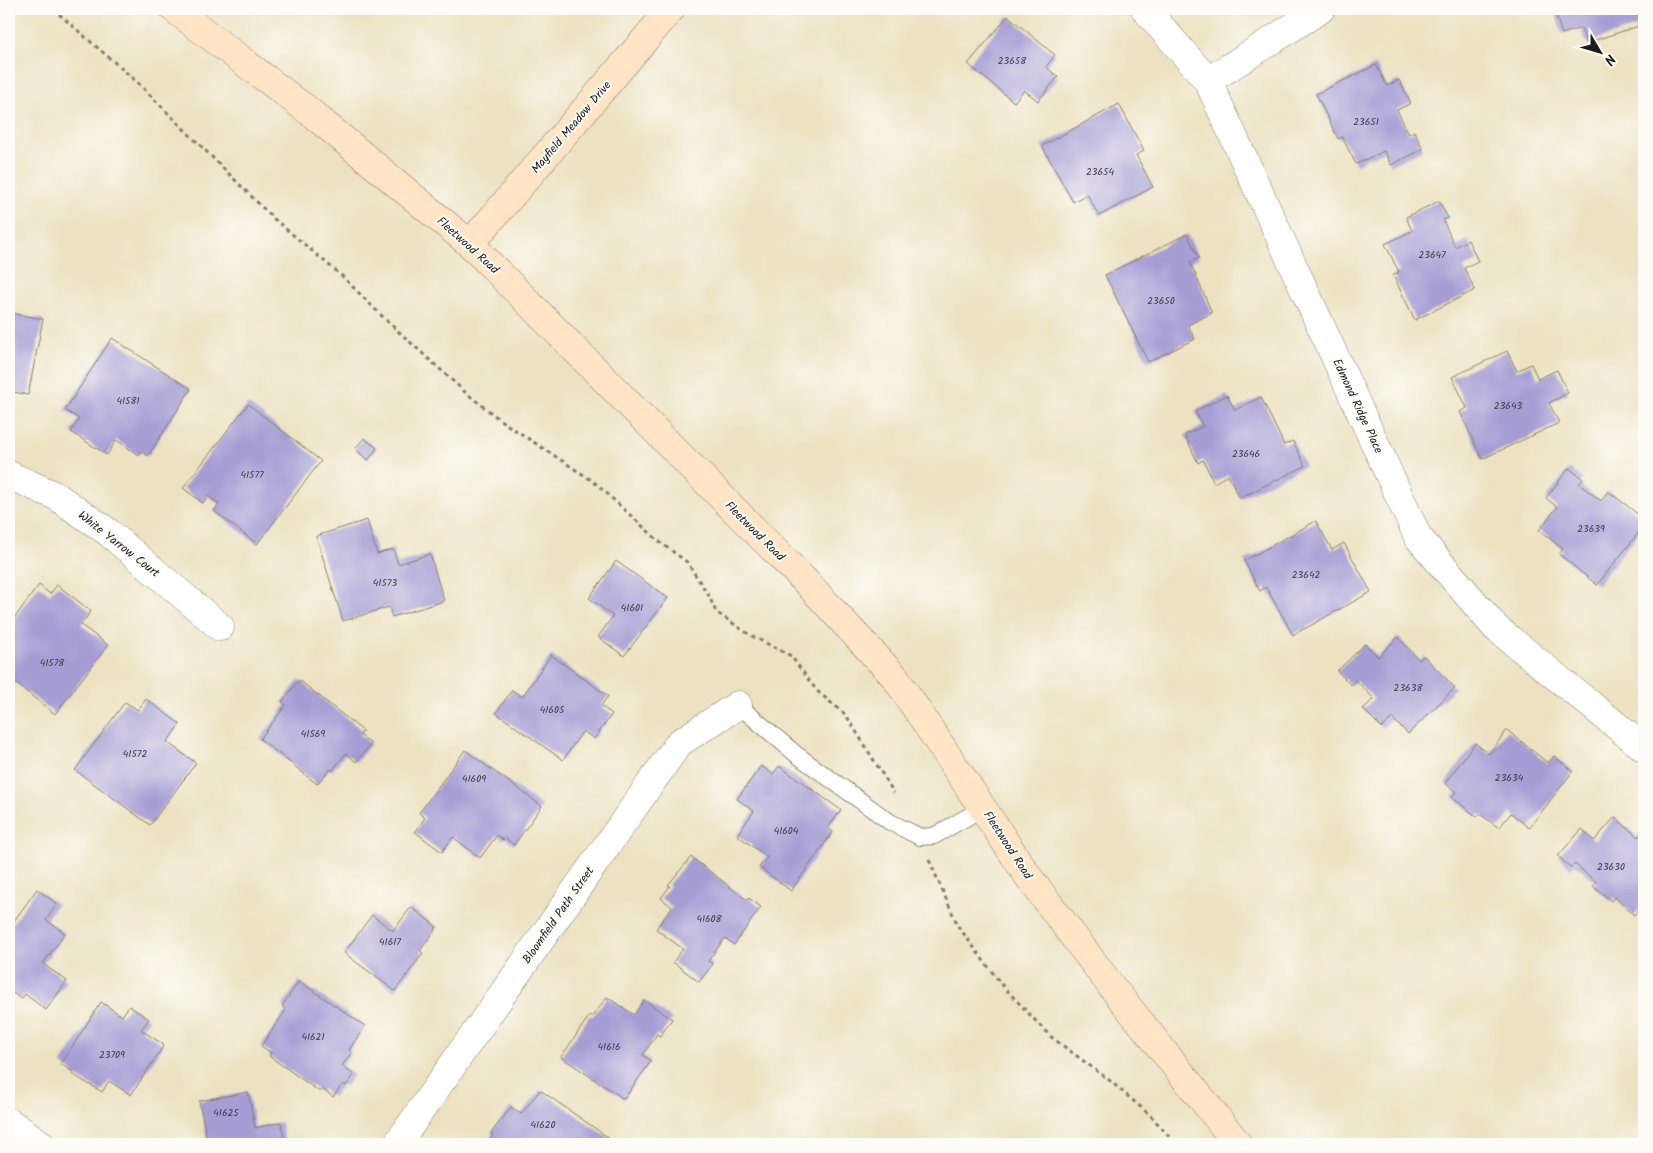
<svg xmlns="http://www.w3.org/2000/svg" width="1653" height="1153" font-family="Kalam,sans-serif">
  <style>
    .building { fill: #a69dd4 }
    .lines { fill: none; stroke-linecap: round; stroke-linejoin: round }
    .lane-casing { stroke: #847f6e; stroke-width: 18 }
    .street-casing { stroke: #847f6e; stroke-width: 29 }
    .secondary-casing { stroke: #847f6e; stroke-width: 29 }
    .path { stroke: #847f6e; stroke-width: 3; stroke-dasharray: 4 4; stroke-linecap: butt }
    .lane { stroke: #fff; stroke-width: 16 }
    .street { stroke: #fff; stroke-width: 28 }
    .secondary { stroke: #ffe4c6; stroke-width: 28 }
    .labels { text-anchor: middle; stroke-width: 4; stroke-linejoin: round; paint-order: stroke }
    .number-label { font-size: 10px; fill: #3e3c4a }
    .street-label { font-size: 12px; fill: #1c1c1c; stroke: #fdfcf7 }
  </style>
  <rect width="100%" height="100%" fill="#fdfcf7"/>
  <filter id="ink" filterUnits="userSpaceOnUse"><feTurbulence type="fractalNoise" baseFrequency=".02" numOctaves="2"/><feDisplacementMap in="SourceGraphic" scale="10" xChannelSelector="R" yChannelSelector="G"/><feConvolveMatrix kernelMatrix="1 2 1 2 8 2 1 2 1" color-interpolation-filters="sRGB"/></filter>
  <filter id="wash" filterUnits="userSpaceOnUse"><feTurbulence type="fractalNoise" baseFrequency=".0096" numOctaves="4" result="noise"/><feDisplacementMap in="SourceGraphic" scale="20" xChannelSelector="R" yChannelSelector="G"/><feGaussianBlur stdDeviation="1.12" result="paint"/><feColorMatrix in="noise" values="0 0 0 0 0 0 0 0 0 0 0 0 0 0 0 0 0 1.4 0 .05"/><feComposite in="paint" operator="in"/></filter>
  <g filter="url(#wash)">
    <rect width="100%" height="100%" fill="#ece2c1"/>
    <g id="blocks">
      <!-- building -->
      <path class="building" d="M1554 9H1644V14L1639 15 1642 25 1586 43 1581 28 1562 34Z
        M1008 16 1055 55 1046 67 1058 77 1038 101 1024 90 1014 102 968 64Z
        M1376 65 1387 86 1399 80 1411 103 1397 110 1409 134 1414 131 1423 149 1391 165 1384 151 1356 164 1342 137 1338 139 1316 94Z
        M1119 104 1144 151 1136 155 1153 187 1099 216 1087 194 1073 202 1042 146Z
        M1439 201 1448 218 1443 220 1455 247 1468 240 1478 261 1464 268 1475 290 1415 320 1393 275 1399 272 1385 244 1412 231 1406 217Z
        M1187 234 1199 258 1190 262 1212 313 1188 325 1195 339 1148 362 1105 275Z
        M9 313 43 319 28 395 9 391Z
        M112 338 191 389 148 456 141 451 139 455 116 440 107 455 71 432 79 419 65 410Z
        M1507 351 1517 371 1531 364 1538 379 1557 370 1568 393 1549 403 1559 423 1482 459 1460 412 1467 408 1452 377Z
        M1227 395 1235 410 1261 397 1284 445 1293 441 1305 466 1240 498 1228 475 1214 483 1203 460 1198 463 1185 435 1203 426 1195 411Z
        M248 404 321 461 257 544 214 511 219 504 208 496 203 503 183 488Z
        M364 438 377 448 368 460 355 449Z
        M1569 468 1583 479 1579 484 1601 501 1608 491 1644 519V526L1597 585 1559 554 1563 549 1539 530 1557 507 1546 498Z
        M367 520 377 554 393 549 398 564 430 554 444 601 392 617 389 607 343 621 316 536Z
        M1316 521 1332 550 1344 543 1371 592 1293 635 1266 587 1260 591 1244 561Z
        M616 561 668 598 624 656 598 637 613 616 589 598Z
        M39 585 50 594 57 585 91 611 81 625 108 645 55 714 9 678V625Z
        M1398 637 1419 660 1424 656 1455 688 1408 734 1392 718 1382 728 1363 709 1374 699 1356 680 1351 685 1337 671 1365 644 1378 657Z
        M551 655 608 696 601 706 612 714 594 739 583 731 563 760 496 713 512 690 522 697Z
        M299 680 363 731 360 735 371 744 356 762 346 753 332 771 330 769 317 784 260 739 286 705 282 702Z
        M146 699 180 724 167 742 196 763 150 825 75 770 125 702 138 710Z
        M1507 730 1548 763 1554 756 1573 771 1529 828 1511 813 1499 828 1480 814 1477 817 1452 797 1456 792 1445 783 1475 743 1489 754Z
        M465 750 542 806 514 845 505 838 503 840 497 835 480 858 453 837 442 852 415 832 425 818 419 813Z
        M761 766 773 774 779 766 841 810 828 828 833 832 791 891 759 867 767 857 737 835 754 811 737 799Z
        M1615 817 1638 837 1642 832 1644 834V903L1634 915 1614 897 1611 901 1593 886 1596 882 1575 864 1571 868 1558 856 1582 829 1594 841Z
        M691 857 747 900 749 898 761 907 734 945 725 938 708 961 713 964 699 982 673 962 683 949 656 929 672 907 661 898 670 886 668 885Z
        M37 889 57 904 46 920 65 933 43 964 67 981 46 1010 25 994 21 999 9 990V928Z
        M411 907 437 927 420 951 423 953 395 991 344 953 372 915 393 931Z
        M299 981 365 1026 349 1050 352 1052 342 1066 354 1075 346 1086 343 1084 333 1097 322 1089 320 1092 269 1056 271 1053 261 1046 286 1010 282 1006Z
        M607 997 634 1015 644 1000 672 1019 660 1036 657 1034 643 1055 651 1061 624 1099 561 1057 590 1015 592 1017Z
        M101 1002 122 1016 129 1006 149 1019 141 1030 164 1045 131 1095 109 1081 102 1092 72 1074 73 1072 61 1064Z
        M540 1090 609 1138 604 1144H486L493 1135 491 1133 511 1107 521 1114Z
        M248 1092 255 1128 281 1122 285 1144H208L199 1101Z"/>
    </g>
  </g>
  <g filter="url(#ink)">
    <use href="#blocks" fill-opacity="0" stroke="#847f6e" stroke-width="1"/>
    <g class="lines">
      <defs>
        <path id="lane" d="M738 705 797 755 890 822 920 837 934 836 983 808"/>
        <path id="street" d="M1145 9 1208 81 1418 537 1496 628 1644 748
          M1208 81 1321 9
          M9 475 56 496 108 532 220 627
          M9 1122 41 1144
          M397 1144 679 743 738 705"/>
        <path id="secondary" d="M174 9 310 112 470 244 807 583 895 677 1030 879 1112 987 1238 1144
          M470 244 671 9"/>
      </defs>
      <!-- lane casing -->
      <use href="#lane" class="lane-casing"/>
      <!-- street casing -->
      <use href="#street" class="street-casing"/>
      <!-- secondary casing -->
      <use href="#secondary" class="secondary-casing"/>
      <!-- path -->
      <path class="path" d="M53 9 136 81 273 218 342 276 387 321 465 392 503 422 593 481 661 543 687 562 709 596 716 612 750 635 791 656 817 691 846 715 894 793
        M929 860 958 926 1001 984 1050 1036 1109 1080 1150 1115 1176 1144"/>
      <!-- lane -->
      <use href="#lane" class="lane"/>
      <!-- street -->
      <use href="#street" class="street"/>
      <!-- secondary -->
      <use href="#secondary" class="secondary"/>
    </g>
  </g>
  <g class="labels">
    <!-- number labels -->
    <g class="number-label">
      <text x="1012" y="64">23658</text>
      <text x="1366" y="125">23651</text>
      <text x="1100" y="175">23654</text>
      <text x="1432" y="258">23647</text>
      <text x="1161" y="304">23650</text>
      <text x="128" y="404">41581</text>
      <text x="1508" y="409">23643</text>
      <text x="1246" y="457">23646</text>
      <text x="252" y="478">41577</text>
      <text x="1591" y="532">23639</text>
      <text x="1306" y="578">23642</text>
      <text x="385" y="586">41573</text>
      <text x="632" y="611">41601</text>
      <text x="52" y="666">41578</text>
      <text x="1408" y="691">23638</text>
      <text x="552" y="713">41605</text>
      <text x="313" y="737">41569</text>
      <text x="135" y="757">41572</text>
      <text x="1509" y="781">23634</text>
      <text x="474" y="782">41609</text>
      <text x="786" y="834">41604</text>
      <text x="1611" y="870">23630</text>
      <text x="709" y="922">41608</text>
      <text x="390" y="945">41617</text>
      <text x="313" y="1040">41621</text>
      <text x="609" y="1050">41616</text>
      <text x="112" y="1058">23709</text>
      <text x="226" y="1116">41625</text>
      <text x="543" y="1128">41620</text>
    </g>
    <!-- street labels -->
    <g class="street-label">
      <text transform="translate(571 127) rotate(-50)" y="4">Mayfield Meadow Drive</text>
      <text transform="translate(468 245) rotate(42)" y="4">Fleetwood Road</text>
      <text transform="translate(1358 406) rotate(65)" y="4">Edmond Ridge Place</text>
      <text transform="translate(755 531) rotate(45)" y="4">Fleetwood Road</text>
      <text transform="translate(119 544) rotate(38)" y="4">White Yarrow Court</text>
      <text transform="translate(1008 845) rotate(57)" y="4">Fleetwood Road</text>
      <text transform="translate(558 915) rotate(-55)" y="4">Bloomfield Path Street</text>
    </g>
  </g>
  <!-- margin -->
  <rect width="1653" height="1153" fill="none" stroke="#fdfcf7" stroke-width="30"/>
  <!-- north arrow -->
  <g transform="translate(1600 52) rotate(128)" stroke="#fdfcf7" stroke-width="4" paint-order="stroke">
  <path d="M0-4L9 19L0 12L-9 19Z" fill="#1c1c1c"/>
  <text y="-8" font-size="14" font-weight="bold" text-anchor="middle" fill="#1c1c1c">N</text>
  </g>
</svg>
